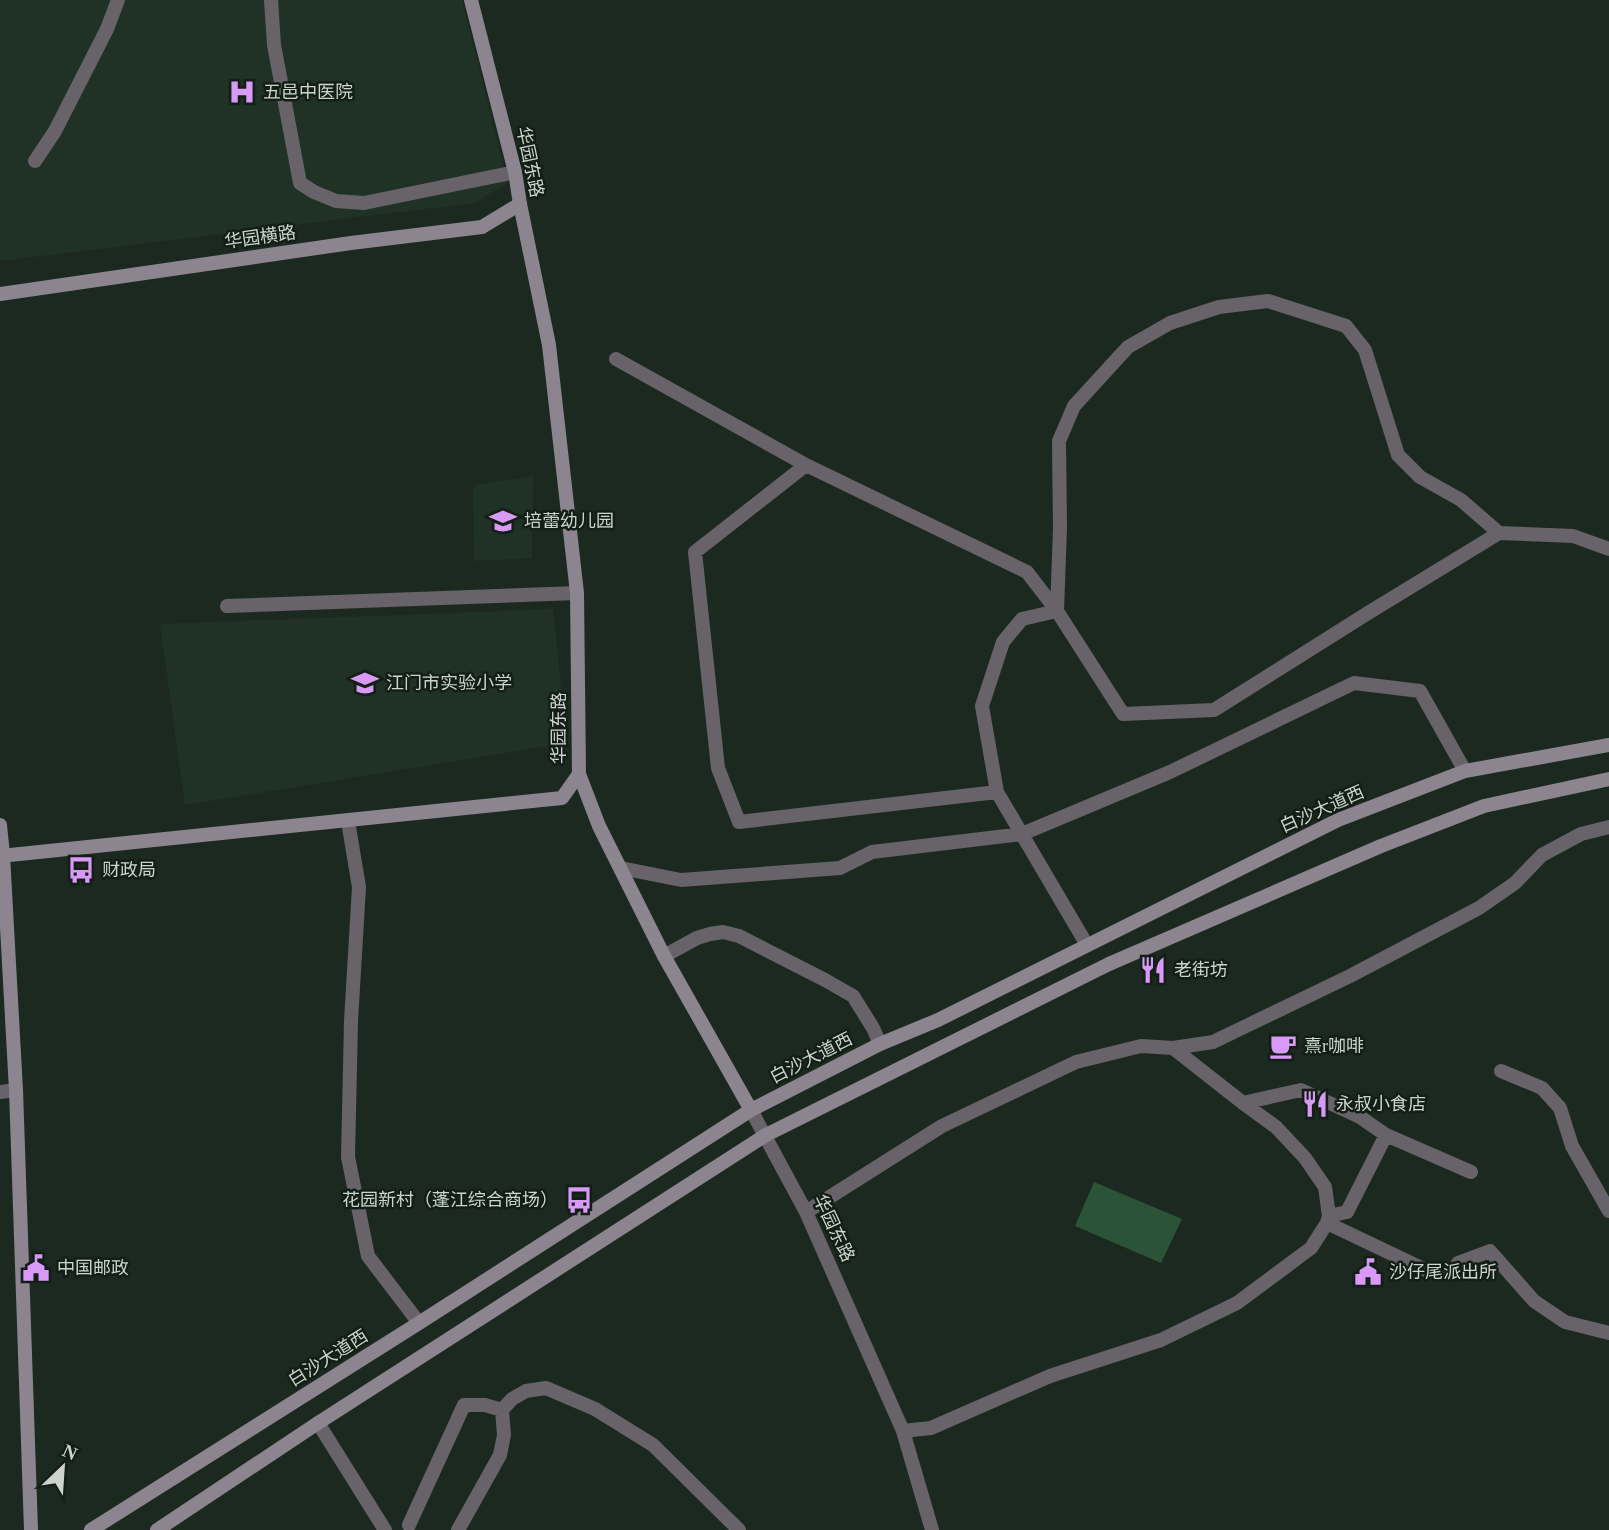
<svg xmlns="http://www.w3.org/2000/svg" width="1609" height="1530" font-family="'Times New Roman','Noto Sans SC',serif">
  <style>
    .built { fill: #203225 }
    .green { fill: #2a5337 }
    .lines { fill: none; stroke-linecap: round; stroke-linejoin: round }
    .street { stroke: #676369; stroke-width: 14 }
    .secondary { stroke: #8c858f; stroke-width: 14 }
    .labels { text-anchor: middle; stroke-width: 5; stroke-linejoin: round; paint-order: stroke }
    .poi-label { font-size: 18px; fill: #ccd4cd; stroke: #131f16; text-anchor: start }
    .street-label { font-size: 18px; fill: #ccd4cd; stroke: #131f16 }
  </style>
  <rect width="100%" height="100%" fill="#1c2920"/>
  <!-- built -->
  <path class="built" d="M0 0H462L508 183 474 203 0 261Z
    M533 476 532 558 474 561 473 485Z
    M553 609 567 743 185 805 160 624Z"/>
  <!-- green -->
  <path class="green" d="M1094 1182 1182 1219 1161 1263 1075 1226Z"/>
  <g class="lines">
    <!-- street -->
    <path class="street" d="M271 0 274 45 300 183 314 192 336 201 364 203 515 172
      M35 161 55 131 107 29 118 0
      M616 359 806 465
      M227 606 577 593
      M1057 611 1022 619 1003 642 982 706 997 792 739 822 718 768 695 552 806 465 1027 572 1057 611 1123 714 1214 710 1368 613 1499 533 1573 536 1609 549
      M1057 611 1060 528 1059 441 1074 406 1128 347 1170 323 1219 307 1268 301 1346 326 1365 350 1398 455 1420 477 1461 500 1499 533
      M997 792 1087 945
      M348 821 359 887 351 1021 348 1157 368 1256 419 1323
      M621 868 681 880 840 868 872 852 1022 834 1170 772 1354 683 1420 691 1465 771
      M664 956 697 938 710 934 723 932 739 936 825 980 853 996 873 1028 880 1044
      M1501 1071 1542 1088 1560 1108 1572 1146 1609 1211
      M0 1092 16 1090
      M1243 1103 1301 1090 1360 1117 1386 1135
      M751 1110 806 1212 903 1431 932 1530
      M806 1212 942 1126 1076 1062 1141 1046 1173 1048 1213 1042 1350 976 1479 908 1515 883 1542 855 1581 834 1609 827
      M1329 1216 1347 1212 1386 1135 1471 1172
      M1327 1223 1430 1272 1455 1270 1458 1263 1490 1251 1534 1301 1565 1322 1609 1333
      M318 1423 385 1530
      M903 1431 931 1428 1050 1376 1161 1340 1237 1303 1311 1248 1327 1223 1329 1216 1325 1187 1305 1158 1276 1127 1243 1103 1173 1048
      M409 1525 464 1405H485L502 1410
      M458 1530 500 1455 504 1435 502 1410 512 1399 526 1391 546 1388 595 1409 653 1445 739 1530"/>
    <!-- secondary -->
    <path class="secondary" d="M471 0 515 172 520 204 549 345 577 593 579 774 599 826 664 956 751 1110
      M0 294 351 243 482 227 520 204
      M0 825 3 855 16 1090 31 1530
      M0 856 562 798 579 774
      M91 1530 419 1323 751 1110 880 1044 938 1020 1338 820 1465 771 1609 745
      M157 1530 318 1423 766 1135 1109 964 1381 846 1484 806 1609 779"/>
  </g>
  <!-- icons -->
  <defs>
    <symbol id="hospital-bare" viewBox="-9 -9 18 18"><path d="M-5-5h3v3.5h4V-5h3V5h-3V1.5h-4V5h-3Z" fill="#d99af7" stroke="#131f16" stroke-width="2.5" paint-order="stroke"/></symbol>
    <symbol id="school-bare" viewBox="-9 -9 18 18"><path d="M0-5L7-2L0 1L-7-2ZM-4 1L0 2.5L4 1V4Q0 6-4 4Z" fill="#d99af7" stroke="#131f16" stroke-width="2.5" paint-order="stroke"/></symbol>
    <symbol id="bus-bare" viewBox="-9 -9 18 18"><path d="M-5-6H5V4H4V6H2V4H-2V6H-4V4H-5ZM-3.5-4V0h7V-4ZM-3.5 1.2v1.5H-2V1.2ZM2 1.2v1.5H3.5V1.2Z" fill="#d99af7" stroke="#131f16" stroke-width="2.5" paint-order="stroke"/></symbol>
    <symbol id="restaurant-bare" viewBox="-9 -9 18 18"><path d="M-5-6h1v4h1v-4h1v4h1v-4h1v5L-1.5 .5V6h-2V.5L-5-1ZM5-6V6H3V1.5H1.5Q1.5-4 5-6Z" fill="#d99af7" stroke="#131f16" stroke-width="2.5" paint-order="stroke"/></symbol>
    <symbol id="cafe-bare" viewBox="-9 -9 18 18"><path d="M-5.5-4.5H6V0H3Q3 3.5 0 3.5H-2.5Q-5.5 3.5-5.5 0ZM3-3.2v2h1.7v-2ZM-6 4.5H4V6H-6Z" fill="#d99af7" stroke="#131f16" stroke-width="2.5" paint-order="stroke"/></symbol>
    <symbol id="civic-bare" viewBox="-9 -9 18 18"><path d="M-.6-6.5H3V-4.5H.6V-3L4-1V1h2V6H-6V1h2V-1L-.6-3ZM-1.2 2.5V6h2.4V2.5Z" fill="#d99af7" stroke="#131f16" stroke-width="2.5" paint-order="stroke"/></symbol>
  </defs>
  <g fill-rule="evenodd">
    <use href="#hospital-bare" x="223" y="73" width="38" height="38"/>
    <use href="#school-bare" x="484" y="502" width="38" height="38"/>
    <use href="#school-bare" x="346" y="664" width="38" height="38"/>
    <use href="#bus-bare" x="62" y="851" width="38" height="38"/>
    <use href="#restaurant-bare" x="1134" y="951" width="38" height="38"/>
    <use href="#cafe-bare" x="1264" y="1027" width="38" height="38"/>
    <use href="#restaurant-bare" x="1296" y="1085" width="38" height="38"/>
    <use href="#bus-bare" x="560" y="1181" width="38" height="38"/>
    <use href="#civic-bare" x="17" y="1249" width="38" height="38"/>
    <use href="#civic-bare" x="1349" y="1253" width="38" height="38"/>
  </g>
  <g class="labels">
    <!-- poi labels -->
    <g class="poi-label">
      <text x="263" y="98">五邑中医院</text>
      <text x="524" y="527">培蕾幼儿园</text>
      <text x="386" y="689">江门市实验小学</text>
      <text x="102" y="876">财政局</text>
      <text x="1174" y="976">老街坊</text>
      <text x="1304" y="1052">熹r咖啡</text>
      <text x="1336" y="1110">永叔小食店</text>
      <text x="558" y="1206" text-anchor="end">花园新村（蓬江综合商场）</text>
      <text x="57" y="1274">中国邮政</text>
      <text x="1389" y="1278">沙仔尾派出所</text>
    </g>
    <!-- street labels -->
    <g class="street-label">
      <text transform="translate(530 162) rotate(78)" y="6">华园东路</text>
      <text transform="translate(260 237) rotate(-8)" y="6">华园横路</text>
      <text transform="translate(559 728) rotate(-90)" y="6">华园东路</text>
      <text transform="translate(1322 809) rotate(-24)" y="6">白沙大道西</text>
      <text transform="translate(811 1058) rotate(-27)" y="6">白沙大道西</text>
      <text transform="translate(834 1228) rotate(65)" y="6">华园东路</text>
      <text transform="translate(328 1358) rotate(-32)" y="6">白沙大道西</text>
    </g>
  </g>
  <!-- north arrow -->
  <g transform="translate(63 1467) rotate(25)" stroke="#131f16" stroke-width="5" paint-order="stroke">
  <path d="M0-5L12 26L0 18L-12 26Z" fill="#ccd4cd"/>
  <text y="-10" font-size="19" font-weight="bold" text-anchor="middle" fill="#ccd4cd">N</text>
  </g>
</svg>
